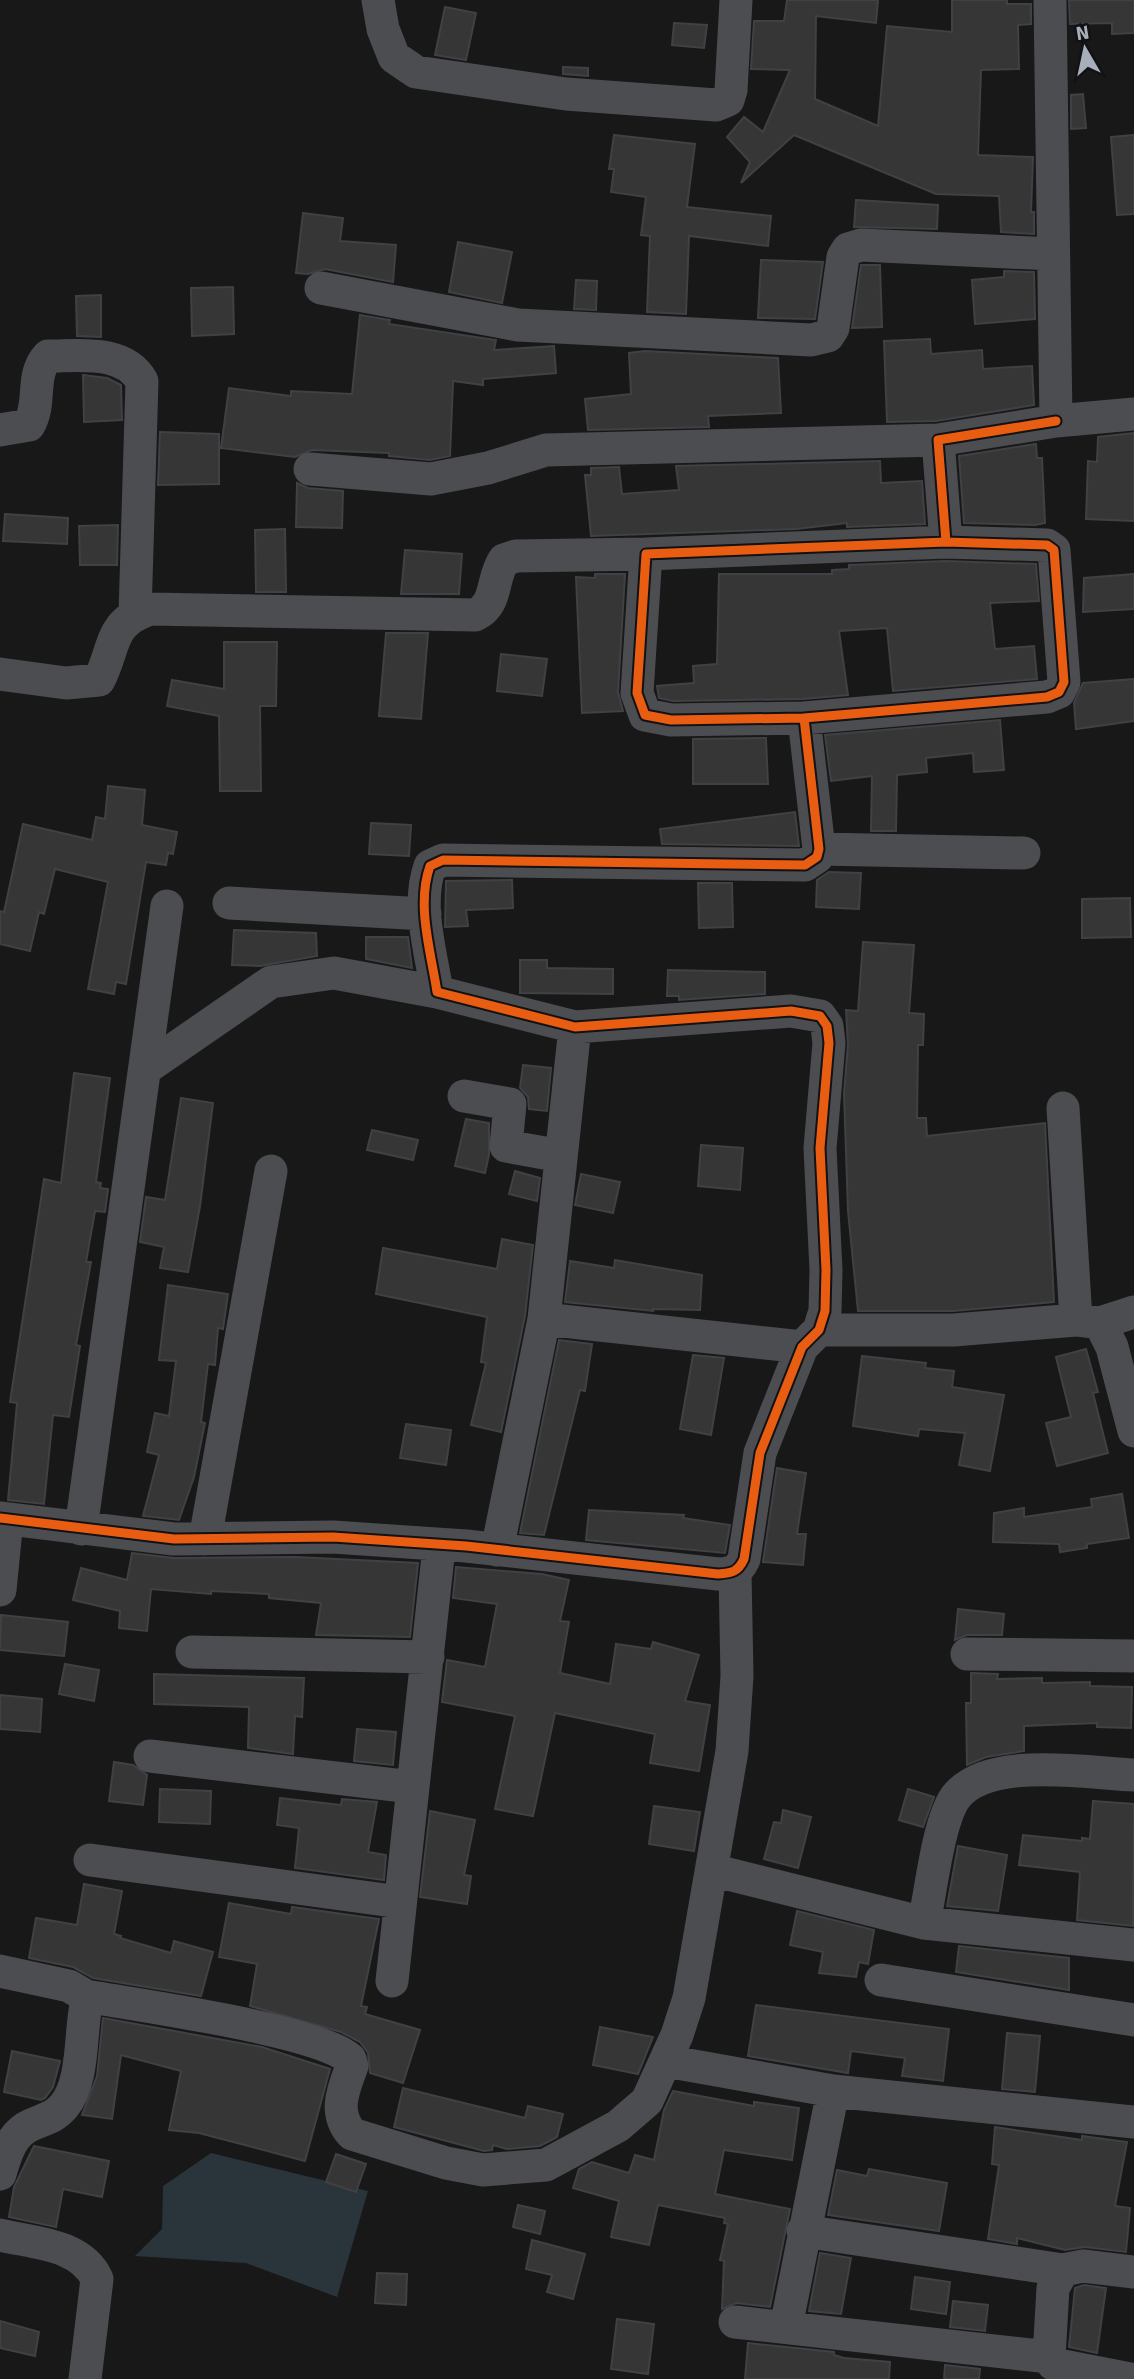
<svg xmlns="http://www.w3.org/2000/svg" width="1134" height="2379" font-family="Signika,sans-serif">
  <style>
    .water { fill: #2a343b }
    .building { fill: #363637; stroke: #404144; stroke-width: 2 }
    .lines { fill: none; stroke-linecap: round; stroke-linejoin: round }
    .minor { stroke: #4c4d51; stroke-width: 33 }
    .cycleway-casing { stroke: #121214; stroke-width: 13 }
    .cycleway { stroke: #e95d12; stroke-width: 9 }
  </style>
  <rect width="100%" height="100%" fill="#181818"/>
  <!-- water -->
  <path class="water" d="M211 2153 368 2191 337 2297 246 2263 135 2256 162 2229 163 2186Z"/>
  <!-- building -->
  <path class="building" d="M787 0H878L876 23 816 16 815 99 878 126 887 26 952 32V0H1007V4H1031V24L1018 25 1019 69 981 70 978 155 1033 157 1031 212H1034V234L1001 232 999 196 936 194 794 135 741 183 750 162 727 137 744 117 763 132 790 70 751 69 754 21H784Z
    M1069 0H1134V33L1112 34V23L1070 24Z
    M445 7 476 13 466 60 435 55Z
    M674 23 707 25 704 48 672 45Z
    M563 67 588 68V76L563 74Z
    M1083 94 1086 128 1071 129V95Z
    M614 135 695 144 687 207 771 216 768 246 689 236 686 314 647 312 650 236 641 235 646 197 611 192 614 169H609Z
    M1134 135V214L1117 215 1111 137Z
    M856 200 938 205 937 229 854 227Z
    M303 213 343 218 340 241 396 245 393 282 325 269 308 274 296 273Z
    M458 242 512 252 502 303 449 292Z
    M761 260 823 262 815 319 758 318Z
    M861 265H880L882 327 852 328Z
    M1004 271 1034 272 1035 319 975 324 972 280 1004 277Z
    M576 280 597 281 596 310 574 309Z
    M233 287 234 334 192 336 191 288Z
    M101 295V337L77 336 76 296Z
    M360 315 390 320 389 324 496 340 494 350 554 346 556 373 483 379V385L453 381 450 456 430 460 389 456V453L312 450 295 457 221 448 229 388 291 396V391L352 394Z
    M930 339 931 354 982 350 983 369 1032 366 1034 405 936 421 887 422 884 341Z
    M645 351 778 358 781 413 708 416 709 427 588 430 585 399 631 394 629 353Z
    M83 375 107 378 121 385 122 420 84 422Z
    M160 432 219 434V484L158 485Z
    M1134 433V521L1086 519 1088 461 1097 462 1098 437Z
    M1036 444 1037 458H1042L1045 523 1035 525 964 523 959 456Z
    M880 461 881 483 922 481 925 524 847 527V523L796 529 591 536 585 475H591V468L619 467 622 494 679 490 676 466Z
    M297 483 308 488 343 491 342 528 296 527Z
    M5 514 68 518 67 544 3 541Z
    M118 525 117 565H80L79 526Z
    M285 529 286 592H256L255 530Z
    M405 550 462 554 459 594H401Z
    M946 561 1036 564 1039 601 990 603 995 649 1034 646 1037 679 893 691 887 628 839 631 848 695 803 699 673 701 659 698 657 686 694 683 693 666 717 664 719 574H832V570L849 569V565Z
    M595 574H625L618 692 623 711 582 713 576 577 595 578Z
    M1134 574V609L1083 612 1084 578Z
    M386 633H428L421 719 379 716Z
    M224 642H277L276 706H260L261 791H220L219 716 167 706 172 680 224 689Z
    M501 654 547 659 542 696 497 691Z
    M1134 679V721L1076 729 1074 703 1083 683Z
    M1000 720 1004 770 974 772 973 753 926 758 927 772 897 775 896 831H871L872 776 831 781 825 735Z
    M766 738 768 784H693V739Z
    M108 786 145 790 142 825 177 832 173 854 168 853 166 865 146 862 126 984 116 982 114 994 88 989 108 882 55 869 44 914 39 912 30 951 0 944V911L4 912 23 824 92 840 96 817 105 819Z
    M795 812 799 846 662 844 660 829Z
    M371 823 411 825 409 856 369 854Z
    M829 872 861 873 859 909 816 907 817 880Z
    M512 880 513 908 466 910 468 926 445 927 446 881Z
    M698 883H732L733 927 699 928Z
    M1130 898 1131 937 1082 938V899Z
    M234 930 316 933 317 956 260 966 232 965Z
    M366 937H408L412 968 366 959Z
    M863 942 914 945 909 1013 924 1014 923 1045H918L917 1118H926L927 1136 1045 1123 1054 1302 953 1311H858L848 1211 844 1094 848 1044 846 1010 858 1011Z
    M520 960H547V968L613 969V994L520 993Z
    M668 970 765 972V994L679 1000V996H667Z
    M523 1065 551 1068 547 1111 529 1109 528 1097 520 1088Z
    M74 1073 110 1078 96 1182 101 1183 100 1188 108 1189 105 1212 95 1211 86 1262H91L76 1345 80 1346 69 1417 53 1415 44 1504 8 1500 17 1403 10 1402 44 1179 61 1183Z
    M181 1098 213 1103 200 1206 188 1272 160 1268 164 1247 140 1242 146 1197 165 1200Z
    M466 1119 489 1123V1155L485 1173 455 1166Z
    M372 1130 418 1140 413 1160 367 1150Z
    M701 1145 743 1148 740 1190 698 1186Z
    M515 1171 540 1178 537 1201 509 1194Z
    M581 1174 620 1182 613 1213 575 1205Z
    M502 1239 533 1245 525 1316 501 1432 471 1425 486 1363 481 1362 487 1317 376 1294 383 1248 497 1269Z
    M615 1260 702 1275 700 1310 653 1309V1311L565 1302 570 1261 614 1268Z
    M168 1285 228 1294 223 1329 218 1328 215 1365 208 1364 201 1422 205 1423 194 1477 179 1520 143 1516 159 1455 147 1452 155 1413 169 1416 176 1361 159 1360Z
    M559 1340 592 1344 585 1391 580 1390 544 1535 520 1533Z
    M1086 1349 1098 1392 1093 1393 1108 1453 1057 1466 1046 1423 1071 1417 1056 1357Z
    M693 1355 724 1358 711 1435 680 1429Z
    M862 1356 926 1363 925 1368 954 1371 952 1387 1004 1395 990 1471 959 1465 965 1433 919 1429 918 1436 853 1426Z
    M406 1424 451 1430 446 1465 400 1458Z
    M777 1468 806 1473 797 1534H806L803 1565 763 1562Z
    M1122 1494 1129 1538 1087 1544V1548L1060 1552 1059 1544 993 1542 994 1513 1024 1508V1517L1092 1507 1091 1499Z
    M589 1510 684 1515 683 1518 730 1525 725 1553 586 1540Z
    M132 1553 174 1558 296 1557 418 1563 410 1637 316 1635 321 1603 269 1598V1594L211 1591V1594L151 1589 147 1631 119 1628 120 1611 73 1600 81 1568 127 1580Z
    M456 1567 542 1574 569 1580 560 1621 569 1622 560 1673 610 1684 616 1644 651 1649 653 1642 699 1655 685 1701 710 1705 699 1771 650 1763 655 1734 555 1713 533 1816 495 1809 515 1716 442 1702 447 1660 485 1667 497 1604 453 1598Z
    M958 1609 1004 1614 1002 1635H967L955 1640Z
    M1 1615 68 1622 64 1656 0 1650Z
    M65 1664 99 1670 94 1701 59 1694Z
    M971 1673 998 1674 997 1679 1042 1678V1683L1090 1682V1686L1132 1687 1131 1728 1097 1727V1723L1024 1726V1751L986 1757 967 1765 966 1703H971Z
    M154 1674 304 1678 302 1717 295 1716 293 1754 248 1748 249 1707 154 1704Z
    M0 1695 42 1699 40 1732 0 1729Z
    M357 1729 396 1732 393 1765 354 1761Z
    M114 1762 133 1765 147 1775 143 1805 109 1801Z
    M160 1789 211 1791 210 1824 159 1822Z
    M908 1789 934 1797 923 1827 899 1820Z
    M280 1798 341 1805 342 1799 377 1802 368 1852 386 1855 384 1880 295 1868 299 1828 277 1825Z
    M1093 1801 1134 1804 1133 1926 1077 1920 1080 1872 1019 1865 1023 1835 1082 1841V1838L1090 1839Z
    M654 1806 700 1812 694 1851 649 1844Z
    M783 1810 811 1817 798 1868 764 1859 774 1822 781 1823Z
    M430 1811 475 1820 464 1875 471 1876 467 1904 420 1897Z
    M958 1846 1007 1855 998 1911 947 1906Z
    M84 1884 122 1891 114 1934 121 1936 120 1938 171 1953 174 1941 213 1952 201 1996 93 1978 73 1967 29 1958 36 1918 77 1925Z
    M229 1903 291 1914 292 1907 379 1919 361 2006 367 2007 365 2014 420 2030 403 2083 370 2073 368 2053 360 2042 341 2032 250 2006 257 1964 219 1957Z
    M797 1911 874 1930 868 1964 859 1962 856 1977 819 1973 823 1952 790 1945Z
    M959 1946 1069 1958V1990L956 1972Z
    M756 2005 949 2029 943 2081 902 2076 905 2058 851 2051 848 2073 748 2056Z
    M103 2018 262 2047 330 2069 305 2161 199 2133 169 2130 181 2071 121 2055 112 2119 82 2115 97 2076Z
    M600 2027 653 2037 638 2074 593 2065Z
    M1007 2033 1040 2036 1035 2092 1002 2089Z
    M12 2051 60 2061 53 2087 45 2098 41 2100 4 2092Z
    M403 2088 525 2118 528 2106 563 2114 557 2137 540 2146 507 2149 493 2145 492 2150 484 2151 394 2127Z
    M673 2091 754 2106V2102L799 2108 792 2160 724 2150 715 2194 790 2209 770 2307 736 2303 722 2309 724 2261 720 2260 728 2224 724 2223 725 2218 658 2205 649 2245 611 2237 619 2201 573 2188 579 2169 592 2162 629 2173 635 2155 654 2160 664 2110Z
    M995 2127 1082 2140V2136L1127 2142 1115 2206 1130 2208 1126 2252 1085 2247 1065 2250 1017 2238V2244L988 2239 999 2165 992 2164Z
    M34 2146 109 2161 102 2197 63 2189 56 2227 9 2217 14 2187Z
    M336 2154 366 2164 356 2192 326 2182Z
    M869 2169 947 2183 939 2231 828 2215 837 2170 867 2176Z
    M518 2205 545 2211 540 2234 513 2227Z
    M532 2240 585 2254 573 2299 547 2292 552 2275 526 2269Z
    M820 2253 851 2258 841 2314 809 2311Z
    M377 2273 407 2274 406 2305 375 2303Z
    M915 2277 950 2282 946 2314 911 2309Z
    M1084 2285 1106 2288 1097 2353 1069 2347 1075 2288Z
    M953 2301 988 2305 985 2331 950 2327Z
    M617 2319 654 2324 648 2374 611 2369Z
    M0 2321 39 2332 35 2356 0 2348Z
    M748 2343 834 2352V2355L844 2358 890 2362 889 2379H745Z
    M945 2365 980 2369 979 2379H944Z"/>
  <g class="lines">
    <!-- minor -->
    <path class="minor" d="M378 0 383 29 394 57 416 72 566 94 716 105 728 100 731 90 736 0
      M1050 0 1056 421 1134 414
      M321 288 518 325 811 340 828 336 833 328 843 257 848 249 861 245 1053 254
      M0 430 29 425C42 403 30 375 48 356 80 356 124 349 142 381L135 614
      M310 469 431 479 488 468 546 450 938 440
      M946 542 1047 545 1054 550 1064 682 1059 692 1047 697 804 718 671 720 645 715 637 693 646 554 946 542 938 440 1056 421
      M0 674 66 683 99 680C116 647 108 623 150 609L475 615C498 605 491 579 504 560L516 556 646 554
      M819 849 1024 853
      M229 903 425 914
      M145 1069 271 982 334 973 437 992
      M464 1096 510 1104 506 1146 561 1156
      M1063 1108 1076 1320
      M544 1319 802 1347
      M1100 1323 1112 1347 1134 1431
      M819 1330H954L1076 1320 1100 1323 1134 1312
      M0 1518 174 1539 333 1537 466 1546 718 1574C732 1573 738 1572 744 1559L760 1453 802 1347 819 1330 825 1311 826 1270 820 1148 829 1043 827 1026 820 1016 791 1011 575 1027 437 992C431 952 416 905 430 866L443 860 805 865 817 857 819 849 804 718
      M81 1529 167 906
      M205 1539 271 1171
      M497 1550 544 1319 575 1027
      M0 1590 7 1519
      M192 1652 428 1657
      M967 1654 1134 1656
      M150 1756 412 1787
      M90 1860 400 1902
      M712 1870 924 1923 1134 1945
      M924 1923C931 1891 938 1823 955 1798 986 1755 1087 1773 1134 1775
      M0 1971 69 1986 86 1996V2005C80 2035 84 2082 64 2106 54 2118 44 2119 31 2125 11 2134 6 2154 0 2174
      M881 1980 1134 2020
      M392 1981 439 1547
      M86 1996C136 2005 319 2030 350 2059L352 2066C343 2090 333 2113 352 2134L446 2163 483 2170 546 2165 618 2126 647 2101 677 2035 689 1998 732 1751 737 1676 735 1573
      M666 2061 833 2091 1134 2122
      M803 2231 1063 2270
      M0 2235C34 2243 81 2244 97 2279L85 2379
      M735 2322 1049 2357
      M786 2327 833 2091
      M1130 2379 1053 2364 1049 2357 1053 2288 1063 2270 1083 2266 1134 2272"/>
    <defs>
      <path id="cycleway" d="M946 542 1047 545 1054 550 1064 682 1059 692 1047 697 804 718 671 720 645 715 637 693 646 554 946 542 938 440 1056 421
        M0 1518 174 1539 333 1537 466 1546 718 1574C732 1573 738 1572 744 1559L760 1453 802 1347 819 1330 825 1311 826 1270 820 1148 829 1043 827 1026 820 1016 791 1011 575 1027 437 992C431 952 416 905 430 866L443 860 805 865 817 857 819 849 804 718"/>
    </defs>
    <!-- cycleway casing -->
    <use href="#cycleway" class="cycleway-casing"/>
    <!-- cycleway -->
    <use href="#cycleway" class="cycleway"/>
  </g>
  <!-- north arrow -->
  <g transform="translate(1085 49) rotate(351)" stroke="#121214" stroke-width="5" paint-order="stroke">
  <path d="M0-5L12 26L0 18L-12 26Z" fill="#a8aeba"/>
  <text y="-10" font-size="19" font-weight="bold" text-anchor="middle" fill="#a8aeba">N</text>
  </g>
</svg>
